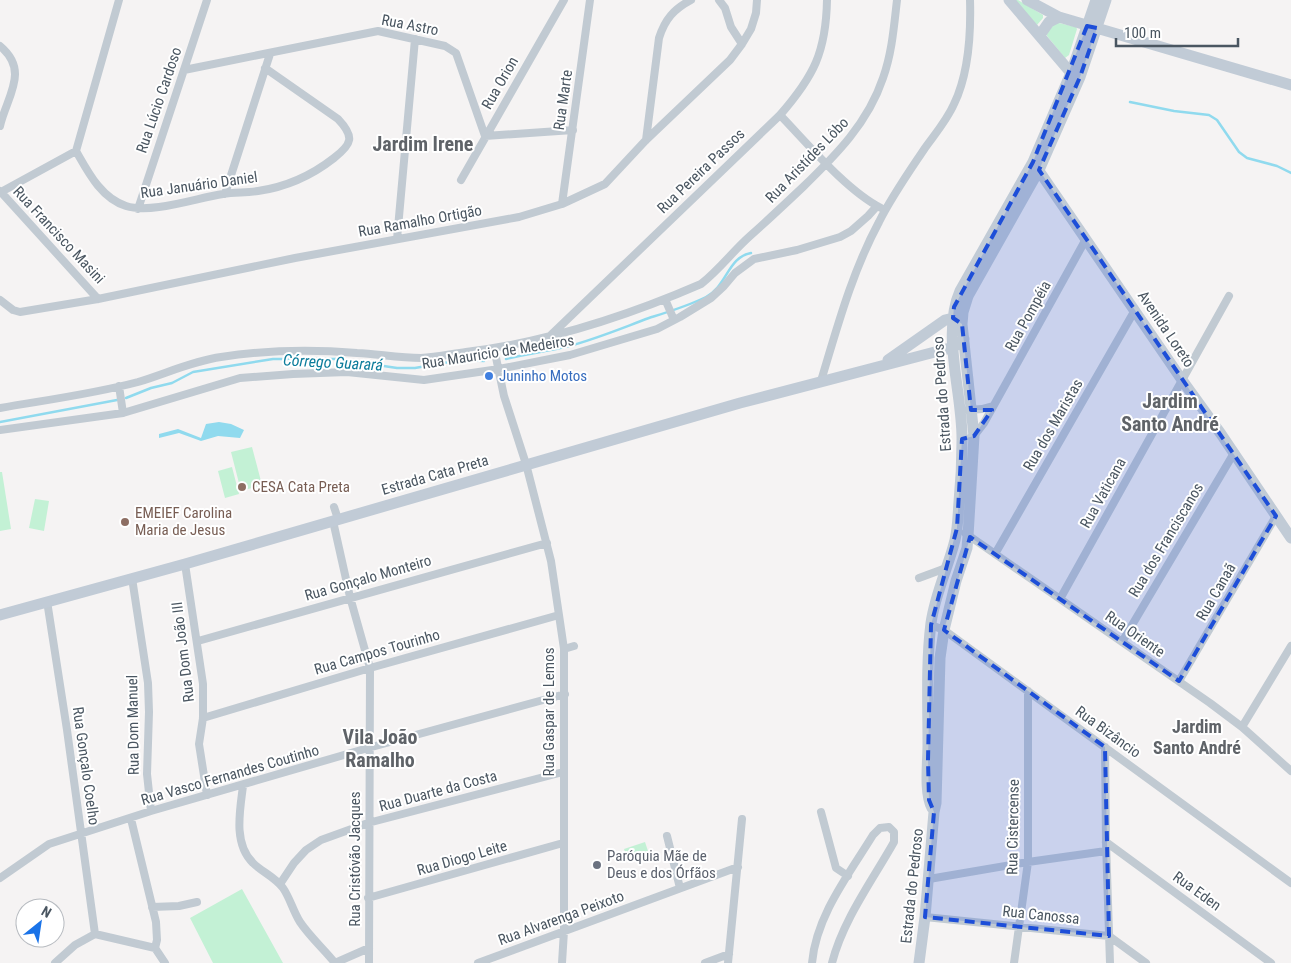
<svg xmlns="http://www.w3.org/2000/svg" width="1291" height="963" font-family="'Roboto Condensed',sans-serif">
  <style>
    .green { fill: #c3f1d5 }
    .water { fill: #90daee }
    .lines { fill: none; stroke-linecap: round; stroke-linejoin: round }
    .stream { stroke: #90daee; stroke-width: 2.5 }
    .street { stroke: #c1cad2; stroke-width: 8 }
    .secondary { stroke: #c1cbd6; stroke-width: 11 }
    .marked { fill: #1d4ed8; fill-opacity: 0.2; stroke: #1d4ed8; stroke-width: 4; stroke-dasharray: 10 6; stroke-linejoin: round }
    .shop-dot { fill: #3f7fe0; stroke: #fff; stroke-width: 2 }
    .education-dot { fill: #8d6e63; stroke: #fff; stroke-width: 2 }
    .worship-dot { fill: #6b7280; stroke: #fff; stroke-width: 2 }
    .labels { text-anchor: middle; stroke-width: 4; stroke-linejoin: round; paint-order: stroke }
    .street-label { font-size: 15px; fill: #4a5661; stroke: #fff }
    .shop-label { font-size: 15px; fill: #366cbe; stroke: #fff; text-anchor: start }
    .education-label { font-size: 15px; fill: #785e54; stroke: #fff; text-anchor: start }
    .worship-label { font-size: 15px; fill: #5b616d; stroke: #fff; text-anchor: start }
    .water-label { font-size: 16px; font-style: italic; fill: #0c7c9b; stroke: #fff }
    .quarter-label { font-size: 18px; font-weight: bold; fill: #5f6368; stroke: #fff }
    .district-label { font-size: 20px; font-weight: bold; fill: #5f6368; stroke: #fff }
  </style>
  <rect width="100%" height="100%" fill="#f5f3f3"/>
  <!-- green -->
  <path class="green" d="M1014 0H1018L1043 15V18L1037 25Z
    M1055 22 1076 27 1077 29 1069 55 1065 58 1047 36V34Z
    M252 447 262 485 241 491 231 452Z
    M232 467 239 494 225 498 218 471Z
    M0 472H2L11 529 0 531Z
    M35 499 49 501 44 531 29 528Z
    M645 842 648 851 627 858 624 849Z
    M242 889 283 963H213L190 918Z"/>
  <!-- water -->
  <path class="water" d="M219 422 231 424 244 430 240 438 218 436 201 441 179 433 159 438V434L178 429 201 438 206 424Z"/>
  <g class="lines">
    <!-- stream -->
    <path class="stream" d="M1130 102 1174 111 1209 115 1217 120 1239 152 1247 158 1277 166 1291 173
      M506 359C527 354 548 351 569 346 596 339 622 328 649 318 668 312 688 306 706 297 727 286 728 257 751 253
      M126 398 151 388 172 383 193 372 273 359H337L397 368H415L461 360 484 361
      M0 422 117 400"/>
    <!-- street -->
    <path class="street" d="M119 0 76 151C88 172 101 198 126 206 152 214 196 198 223 194 235 192 246 193 258 191 286 187 311 176 334 158 352 144 355 137 338 119L265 68
      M719 0 725 8 731 27 742 44
      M0 46C30 71 7 96 0 126
      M184 70 378 31 445 46 456 53 485 136 573 130
      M780 115C808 144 846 190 881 208
      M646 140 659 38C665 19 674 9 691 0
      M461 180 564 0
      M0 191 98 299
      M1 192 76 151
      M225 194 270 54
      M562 204 590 0
      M138 209 207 0
      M397 239 415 39
      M665 299 674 320
      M0 300 13 310 20 312 98 299 295 258 519 217 562 204 605 184 646 140 730 60 742 44 751 29 756 13 757 0
      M551 335 780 115C814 76 826 52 827 0
      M494 348 504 396 526 464 551 561 564 649V931L562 963
      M821 381C837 328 852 272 879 222 892 196 909 172 925 148 935 134 947 120 954 104 969 73 971 34 970 0
      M119 386 123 413
      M0 408C46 400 93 394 138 382 165 374 192 361 221 357 266 350 311 349 357 353 378 354 399 358 421 358 436 357 451 354 466 352 548 342 625 317 701 284 719 270 733 251 750 236 768 220 785 204 803 187 836 155 868 123 883 78 892 53 894 26 897 0
      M968 410 982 409 993 406
      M0 430 123 413 240 378 293 374 347 372 424 380 499 369 570 355 657 329 680 317 711 298 724 286 735 273 754 259 797 250 840 237 851 231 868 216 877 206
      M971 437 974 436 984 423 1086 239
      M334 507 338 519
      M333 521 350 597 370 668 369 963
      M965 533 1210 703 1242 727 1291 771
      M995 554 1135 310
      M185 564 203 684V718L199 744 207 795
      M132 578 148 683 149 712 147 774 151 811
      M919 578 946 568
      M1060 599 1229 296
      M47 601 67 730 95 934
      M931 625 944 630 1291 883
      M198 641 547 543
      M1122 642 1234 453
      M564 649 574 646
      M1179 681 1276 516
      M203 718 370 668 559 615
      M1242 727 1291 646
      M1105 747 1106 842 1110 963
      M243 786C240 810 233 844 253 863 262 872 275 877 283 888 290 898 293 911 300 922 310 937 324 949 335 963
      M821 812 836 868 848 876
      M131 819 156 922 157 940 155 948
      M667 836 680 888
      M1106 842 1271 963
      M0 878 49 844 151 811 368 748 565 694
      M929 879 1028 862 1106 851
      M280 884 294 863 306 850 321 840 368 823 563 772
      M368 898 563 843
      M152 907 179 906 197 902
      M925 917 1109 936 1146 963
      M55 963 75 945 95 934 155 948 165 963
      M335 963 369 948
      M478 963 738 867
      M705 963 729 954
      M728 963 742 819
      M812 963C816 916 849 874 873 835L880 828 889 827 894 832V842C872 881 843 920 832 963
      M1014 963 1028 862V691"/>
    <!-- secondary -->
    <path class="secondary" d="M1009 0 1071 73 1076 75
      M1027 0 1059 17 1291 85
      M1040 35 1049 22 1059 17
      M1035 165 1182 380 1221 434 1291 538
      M888 360 945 320 953 318 958 321
      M0 615 185 564 740 403 954 347 964 339
      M932 808C924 793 928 762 928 745 928 705 926 663 931 623 935 594 948 568 955 540 958 527 958 515 959 502 961 482 962 462 962 441 963 395 941 334 960 291L1033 162 1071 73 1096 0
      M919 963 925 917 934 812 936 803 940 658 944 630 956 581 967 548 968 536 974 436 962 324 963 312 968 296 1039 170 1080 77 1106 0"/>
  </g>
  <!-- marked area -->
  <path class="marked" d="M1087 26 1097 28 1080 77 1039 170 1276 516 1179 681 970 537 944 630 1105 747 1109 936 925 917 934 812 929 800 928 760 931 625 957 528 962 439 974 436 992 410H971L962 324 953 318 954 307 1033 162Z"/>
  <!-- markers -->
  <circle class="shop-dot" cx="489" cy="376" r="5"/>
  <g class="education-dot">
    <circle cx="242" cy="487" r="5"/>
    <circle cx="125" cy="522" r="5"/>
  </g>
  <circle class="worship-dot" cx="597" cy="865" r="5"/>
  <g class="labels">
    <!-- street labels -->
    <g class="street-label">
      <text transform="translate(410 25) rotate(11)" y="5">Rua Astro</text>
      <text transform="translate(500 83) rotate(-60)" y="5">Rua Orion</text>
      <text transform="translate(159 100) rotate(-71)" y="5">Rua Lúcio Cardoso</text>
      <text transform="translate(563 100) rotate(-82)" y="5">Rua Marte</text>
      <text transform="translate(807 160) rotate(-46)" y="5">Rua Aristídes Lôbo</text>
      <text transform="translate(701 171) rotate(-44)" y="5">Rua Pereira Passos</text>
      <text transform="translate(199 185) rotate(-8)" y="5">Rua Januário Daniel</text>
      <text transform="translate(420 221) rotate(-10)" y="5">Rua Ramalho Ortigão</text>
      <text transform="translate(59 235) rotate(47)" y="5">Rua Francisco Masini</text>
      <text transform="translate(1028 316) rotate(-61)" y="5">Rua Pompéia</text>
      <text transform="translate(1166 329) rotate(56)" y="5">Avenida Loreto</text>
      <text transform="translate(498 352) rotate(-9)" y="5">Rua Mauricio de Medeiros</text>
      <text transform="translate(942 394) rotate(-94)" y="5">Estrada do Pedroso</text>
      <text transform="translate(1053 425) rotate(-60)" y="5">Rua dos Maristas</text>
      <text transform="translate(435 475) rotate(-16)" y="5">Estrada Cata Preta</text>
      <text transform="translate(1103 493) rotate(-61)" y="5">Rua Vaticana</text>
      <text transform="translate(1166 540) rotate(-59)" y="5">Rua dos Franciscanos</text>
      <text transform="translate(368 578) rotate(-16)" y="5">Rua Gonçalo Monteiro</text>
      <text transform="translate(1216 592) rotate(-60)" y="5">Rua Canaã</text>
      <text transform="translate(1135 634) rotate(35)" y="5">Rua Oriente</text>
      <text transform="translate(183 652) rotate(-97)" y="5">Rua Dom João III</text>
      <text transform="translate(377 652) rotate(-16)" y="5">Rua Campos Tourinho</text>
      <text transform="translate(549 712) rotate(-90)" y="5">Rua Gaspar de Lemos</text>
      <text transform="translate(133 725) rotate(-91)" y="5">Rua Dom Manuel</text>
      <text transform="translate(1108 732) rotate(36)" y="5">Rua Bizâncio</text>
      <text transform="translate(86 766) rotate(82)" y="5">Rua Gonçalo Coelho</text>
      <text transform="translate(230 775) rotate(-16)" y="5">Rua Vasco Fernandes Coutinho</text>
      <text transform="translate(438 791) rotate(-15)" y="5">Rua Duarte da Costa</text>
      <text transform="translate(1013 827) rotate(-89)" y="5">Rua Cistercense</text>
      <text transform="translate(462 858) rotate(-16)" y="5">Rua Diogo Leite</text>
      <text transform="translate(355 859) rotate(-90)" y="5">Rua Cristóvão Jacques</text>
      <text transform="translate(912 886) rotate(-84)" y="5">Estrada do Pedroso</text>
      <text transform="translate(1197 891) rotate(36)" y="5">Rua Eden</text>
      <text transform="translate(1041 915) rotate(6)" y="5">Rua Canossa</text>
      <text transform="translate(561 918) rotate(-20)" y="5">Rua Alvarenga Peixoto</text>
    </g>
    <!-- shop labels -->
    <g class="shop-label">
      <text x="499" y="381">Juninho Motos</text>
    </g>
    <!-- education labels -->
    <g class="education-label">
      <text x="252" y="492">CESA Cata Preta</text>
      <text x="135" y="518">EMEIEF Carolina<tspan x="135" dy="17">Maria de Jesus</tspan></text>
    </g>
    <!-- worship labels -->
    <g class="worship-label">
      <text x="607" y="861">Paróquia Mãe de<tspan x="607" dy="17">Deus e dos Órfãos</tspan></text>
    </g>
    <!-- water labels -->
    <g class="water-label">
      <text transform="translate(333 362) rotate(3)" y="6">Córrego Guarará</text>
    </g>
    <!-- quarter labels -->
    <g class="quarter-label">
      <text x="1197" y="733">Jardim<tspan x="1197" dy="21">Santo André</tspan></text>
    </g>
    <!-- district labels -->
    <g class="district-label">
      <text x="423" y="151">Jardim Irene</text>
      <text x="1170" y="408">Jardim<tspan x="1170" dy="23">Santo André</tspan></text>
      <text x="380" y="744">Vila João<tspan x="380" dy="23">Ramalho</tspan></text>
    </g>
  </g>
  <!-- north arrow -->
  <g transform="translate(40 923) rotate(30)"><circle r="24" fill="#ffffff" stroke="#b7bbc0"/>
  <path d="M0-4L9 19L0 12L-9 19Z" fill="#1a73e8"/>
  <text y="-8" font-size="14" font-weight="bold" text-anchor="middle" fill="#4a5661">N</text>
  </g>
  <!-- scale -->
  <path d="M1116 38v8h122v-8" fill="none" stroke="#4a5661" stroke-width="2.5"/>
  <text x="1124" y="38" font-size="15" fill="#4a5661" stroke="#ffffff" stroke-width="4" paint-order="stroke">100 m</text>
</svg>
